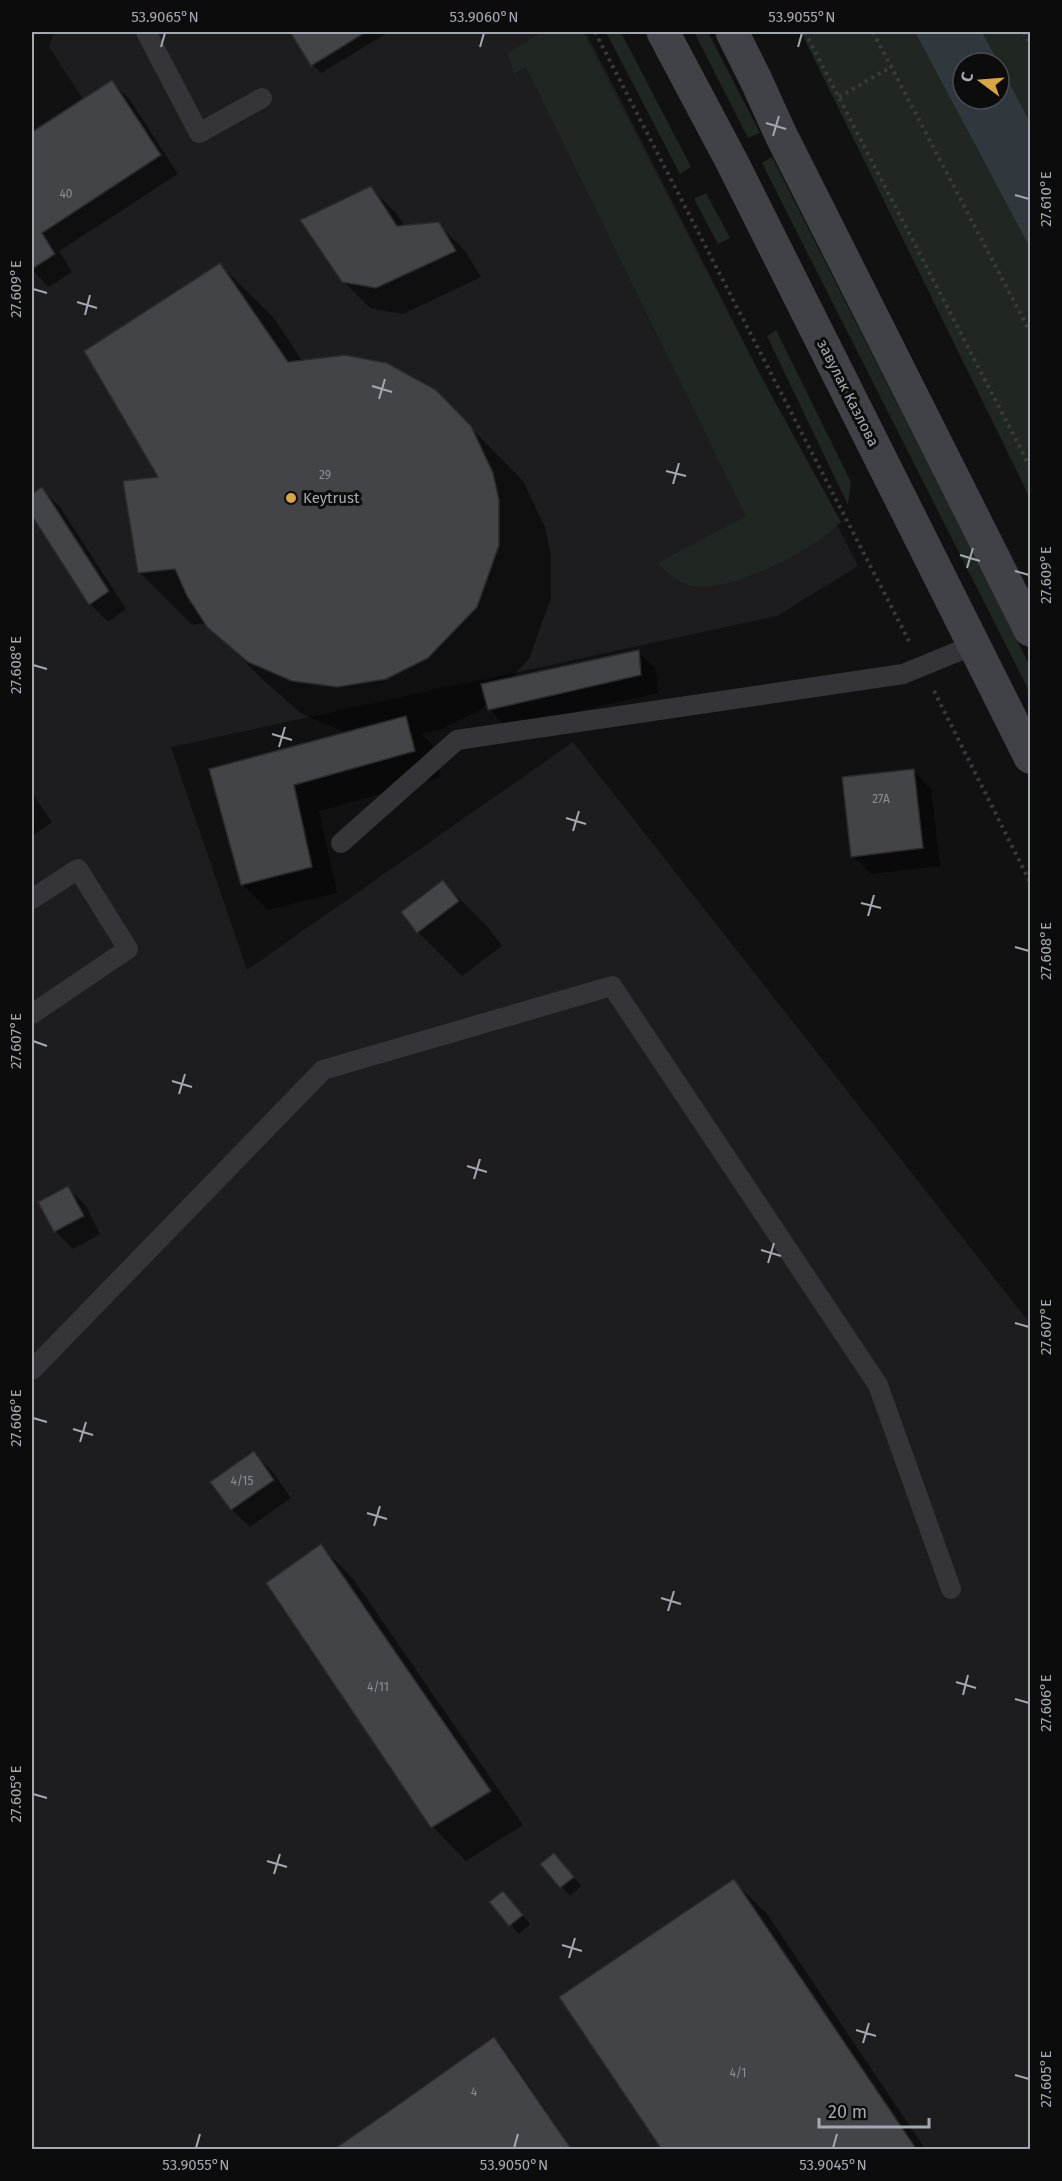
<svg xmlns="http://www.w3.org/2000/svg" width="1062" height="2181" font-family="'Fira Sans',sans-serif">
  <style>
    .built { fill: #1d1d1f }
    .green { fill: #202621 }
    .water { fill: #30373d }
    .shadow { fill: #0007 }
    .building { fill: #434447; stroke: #2b2b2e; stroke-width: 1.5 }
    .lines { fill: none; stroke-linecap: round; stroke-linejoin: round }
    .path { stroke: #393a3e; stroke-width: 4; stroke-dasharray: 3 4.5; stroke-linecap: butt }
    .lane { stroke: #353539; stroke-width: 20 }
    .secondary { stroke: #414247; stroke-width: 33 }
    .ticks { fill: none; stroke: #a4a8b1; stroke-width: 2 }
    .poi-dot { fill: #d9a742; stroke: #0c0c0d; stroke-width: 2 }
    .labels { text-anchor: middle; stroke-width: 6; stroke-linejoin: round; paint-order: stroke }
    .number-label { font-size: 12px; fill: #8c8f96 }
    .street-label { font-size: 15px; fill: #a4a8b1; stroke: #0c0c0d }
    .poi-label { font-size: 15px; fill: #a4a8b1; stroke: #0c0c0d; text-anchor: start }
    .neatline { fill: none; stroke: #a4a8b1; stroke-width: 2 }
    .ticks-label { font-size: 15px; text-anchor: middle; fill: #a4a8b1 }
  </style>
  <rect width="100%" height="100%" fill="#111112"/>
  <!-- built -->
  <path class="built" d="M54 32H586L858 566 777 616 171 747 247 970 573 742 1028 1321 1030 1327V2149L32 2150V132L83 99 49 47Z"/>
  <!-- green -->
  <path class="green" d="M542 32H583L757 369 841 522C813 550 741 587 701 587 683 587 669 575 658 563L746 516 526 67 514 74 508 53Z
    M606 32H619L623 36 691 167 680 174Z
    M694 32H708L760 133 748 138Z
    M801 32H915L1030 248V498Z
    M982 32H1030V122Z
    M772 157 1030 666V693L762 163Z
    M706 193 730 238 718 244 694 199Z
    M776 330 851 482 848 505 767 336Z"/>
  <!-- water -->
  <path class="water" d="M915 32H982L999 63H963V99H999V63L1030 122V248Z"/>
  <!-- shadow -->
  <path class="shadow" d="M292 32H389L321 73 313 65Z
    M112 82 130 100 178 174 59 251 72 272 49 287 32 270V133Z
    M371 188 397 214 405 227 438 224 465 251 481 277 403 314 370 308 343 281Z
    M220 265 273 317 303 362 435 391 523 481 545 527 551 554V598L529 659 510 679 638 651 656 669 658 693 507 727 489 709 487 703 481 710 439 730 421 734 432 744 441 777 319 811 337 893 268 910 242 884 210 770 347 733 302 714 262 679 207 623 192 625 139 572 160 478Z
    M42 489 60 507 126 609 108 622 90 604 32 513V496Z
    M913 770 931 789 940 866 871 874 853 856Z
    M32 793 52 822 32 836Z
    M443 882 487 926 502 946 462 976 418 932Z
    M68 1188 86 1206 100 1234 73 1249 55 1231Z
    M254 1453 272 1471 291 1498 250 1527 232 1510 212 1482Z
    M321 1546 354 1580 523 1825 466 1861 433 1827 268 1583Z
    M562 1864 581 1886 570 1896 542 1865Z
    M734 1881 767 1914 926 2150H664Z
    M511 1902 530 1924 519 1934 491 1903Z
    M494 2039 503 2048 573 2150H335Z"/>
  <!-- building -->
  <path class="building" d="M290 32H366L311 66Z
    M112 80 161 155 42 233 55 254 32 269V132Z
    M371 186 397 226 439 222 456 251 376 288 342 282 300 220Z
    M220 263 288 362 345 355 387 363 436 390 471 426 493 473 499 500V545L477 607 428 658 386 679 337 687 292 681 248 662 207 627 187 596 175 569 138 573 123 481 158 477 84 351Z
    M42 487 109 591 89 605 32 516V494Z
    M639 650 641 675 488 710 481 684Z
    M406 716 415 751 294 785 312 867 241 885 209 769Z
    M914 769 923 848 851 857 842 777Z
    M443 880 459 901 417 933 401 912Z
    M68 1186 84 1216 54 1232 38 1202Z
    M254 1451 274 1480 231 1510 210 1482Z
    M321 1544 491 1791 431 1828 266 1583Z
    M554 1853 574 1877 560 1888 540 1864Z
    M734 1879 917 2150H662L559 1997Z
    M503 1891 523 1915 509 1926 489 1902Z
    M494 2037 572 2150H333L405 2100Z"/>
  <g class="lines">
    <!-- path -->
    <path class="path" d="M595 32 909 641
      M805 32 1030 467
      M873 32 1030 332
      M1024 32 1030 43
      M839 97 891 67
      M934 691 1030 882"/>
    <!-- lane -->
    <path class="lane" d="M146 32 199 133 262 98
      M341 843 457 740 903 674 974 645
      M32 899 78 869 128 949 32 1014
      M32 1370 323 1070 612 986 878 1385 951 1589"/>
    <!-- secondary -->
    <path class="secondary" d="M663 32 732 162 1030 757
      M732 32 756 80 781 135 1030 630"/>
  </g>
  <!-- ticks -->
  <path class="ticks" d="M161 47 165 33M480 47 484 33M798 47 802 33M766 123 786 129M773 136 779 116M1015 195 1029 199M33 289 47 293M77 302 97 308M85 315 90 295M372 386 392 392M379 399 385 379M666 471 686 476M673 484 679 463M960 555 980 561M967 568 973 548M1015 571 1029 575M33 665 47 669M272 734 292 740M279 747 285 727M566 818 586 824M573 831 579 811M861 903 881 908M868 916 874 895M1015 947 1029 951M33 1041 47 1046M172 1081 192 1087M179 1094 185 1074M467 1166 487 1172M474 1179 480 1159M761 1250 781 1256M768 1263 774 1243M1015 1323 1029 1327M33 1418 47 1422M73 1429 93 1435M80 1442 86 1422M367 1513 387 1519M374 1526 380 1506M661 1598 681 1604M668 1611 674 1591M956 1682 976 1688M963 1695 968 1675M1015 1699 1029 1703M33 1794 47 1798M267 1861 287 1867M274 1874 280 1854M562 1945 582 1951M569 1958 575 1938M856 2030 876 2036M863 2043 869 2023M1015 2075 1029 2079M196 2148 200 2134M514 2148 518 2134M833 2148 837 2134"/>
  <!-- markers -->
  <circle class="poi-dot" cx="291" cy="498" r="6"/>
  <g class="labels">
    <!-- number labels -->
    <g class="number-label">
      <text x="66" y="198">40</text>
      <text x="325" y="479">29</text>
      <text x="881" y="803">27А</text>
      <text x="242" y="1485">4/15</text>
      <text x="378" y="1691">4/11</text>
      <text x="738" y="2077">4/1</text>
      <text x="474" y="2096">4</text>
    </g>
    <!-- street labels -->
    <g class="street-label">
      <text transform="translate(848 393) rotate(63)" y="5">завулак Казлова</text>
    </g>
    <!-- poi labels -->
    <g class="poi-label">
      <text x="303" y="503">Keytrust</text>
    </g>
  </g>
  <!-- border -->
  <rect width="1062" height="2181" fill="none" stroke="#0c0c0d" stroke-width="66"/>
  <!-- north arrow -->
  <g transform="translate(981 81) rotate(286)"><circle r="28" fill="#0c0c0d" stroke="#494a4f" stroke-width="1.5"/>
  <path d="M0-4.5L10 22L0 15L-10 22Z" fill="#d9a742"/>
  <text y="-9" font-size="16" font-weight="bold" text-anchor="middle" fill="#a4a8b1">С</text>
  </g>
  <!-- scale -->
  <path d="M819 2118v9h110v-9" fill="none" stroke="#a4a8b1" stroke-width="3"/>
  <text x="828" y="2118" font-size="18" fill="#a4a8b1" stroke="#0c0c0d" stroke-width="4.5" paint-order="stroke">20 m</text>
  <rect x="33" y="33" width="996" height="2115" class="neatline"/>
  <g class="ticks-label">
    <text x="165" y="22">53.9065°N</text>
    <text x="484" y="22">53.9060°N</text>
    <text x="802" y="22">53.9055°N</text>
    <text transform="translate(1046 199) rotate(-90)" y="5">27.610°E</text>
    <text transform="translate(16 289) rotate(-90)" y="5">27.609°E</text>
    <text transform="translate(1046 575) rotate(-90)" y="5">27.609°E</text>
    <text transform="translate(16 665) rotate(-90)" y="5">27.608°E</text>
    <text transform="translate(1046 951) rotate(-90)" y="5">27.608°E</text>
    <text transform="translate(16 1041) rotate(-90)" y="5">27.607°E</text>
    <text transform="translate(1046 1327) rotate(-90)" y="5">27.607°E</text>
    <text transform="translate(16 1418) rotate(-90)" y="5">27.606°E</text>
    <text transform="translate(1046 1703) rotate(-90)" y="5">27.606°E</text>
    <text transform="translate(16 1794) rotate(-90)" y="5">27.605°E</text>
    <text transform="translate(1046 2079) rotate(-90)" y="5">27.605°E</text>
    <text x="196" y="2170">53.9055°N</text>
    <text x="514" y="2170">53.9050°N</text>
    <text x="833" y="2170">53.9045°N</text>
  </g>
</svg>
